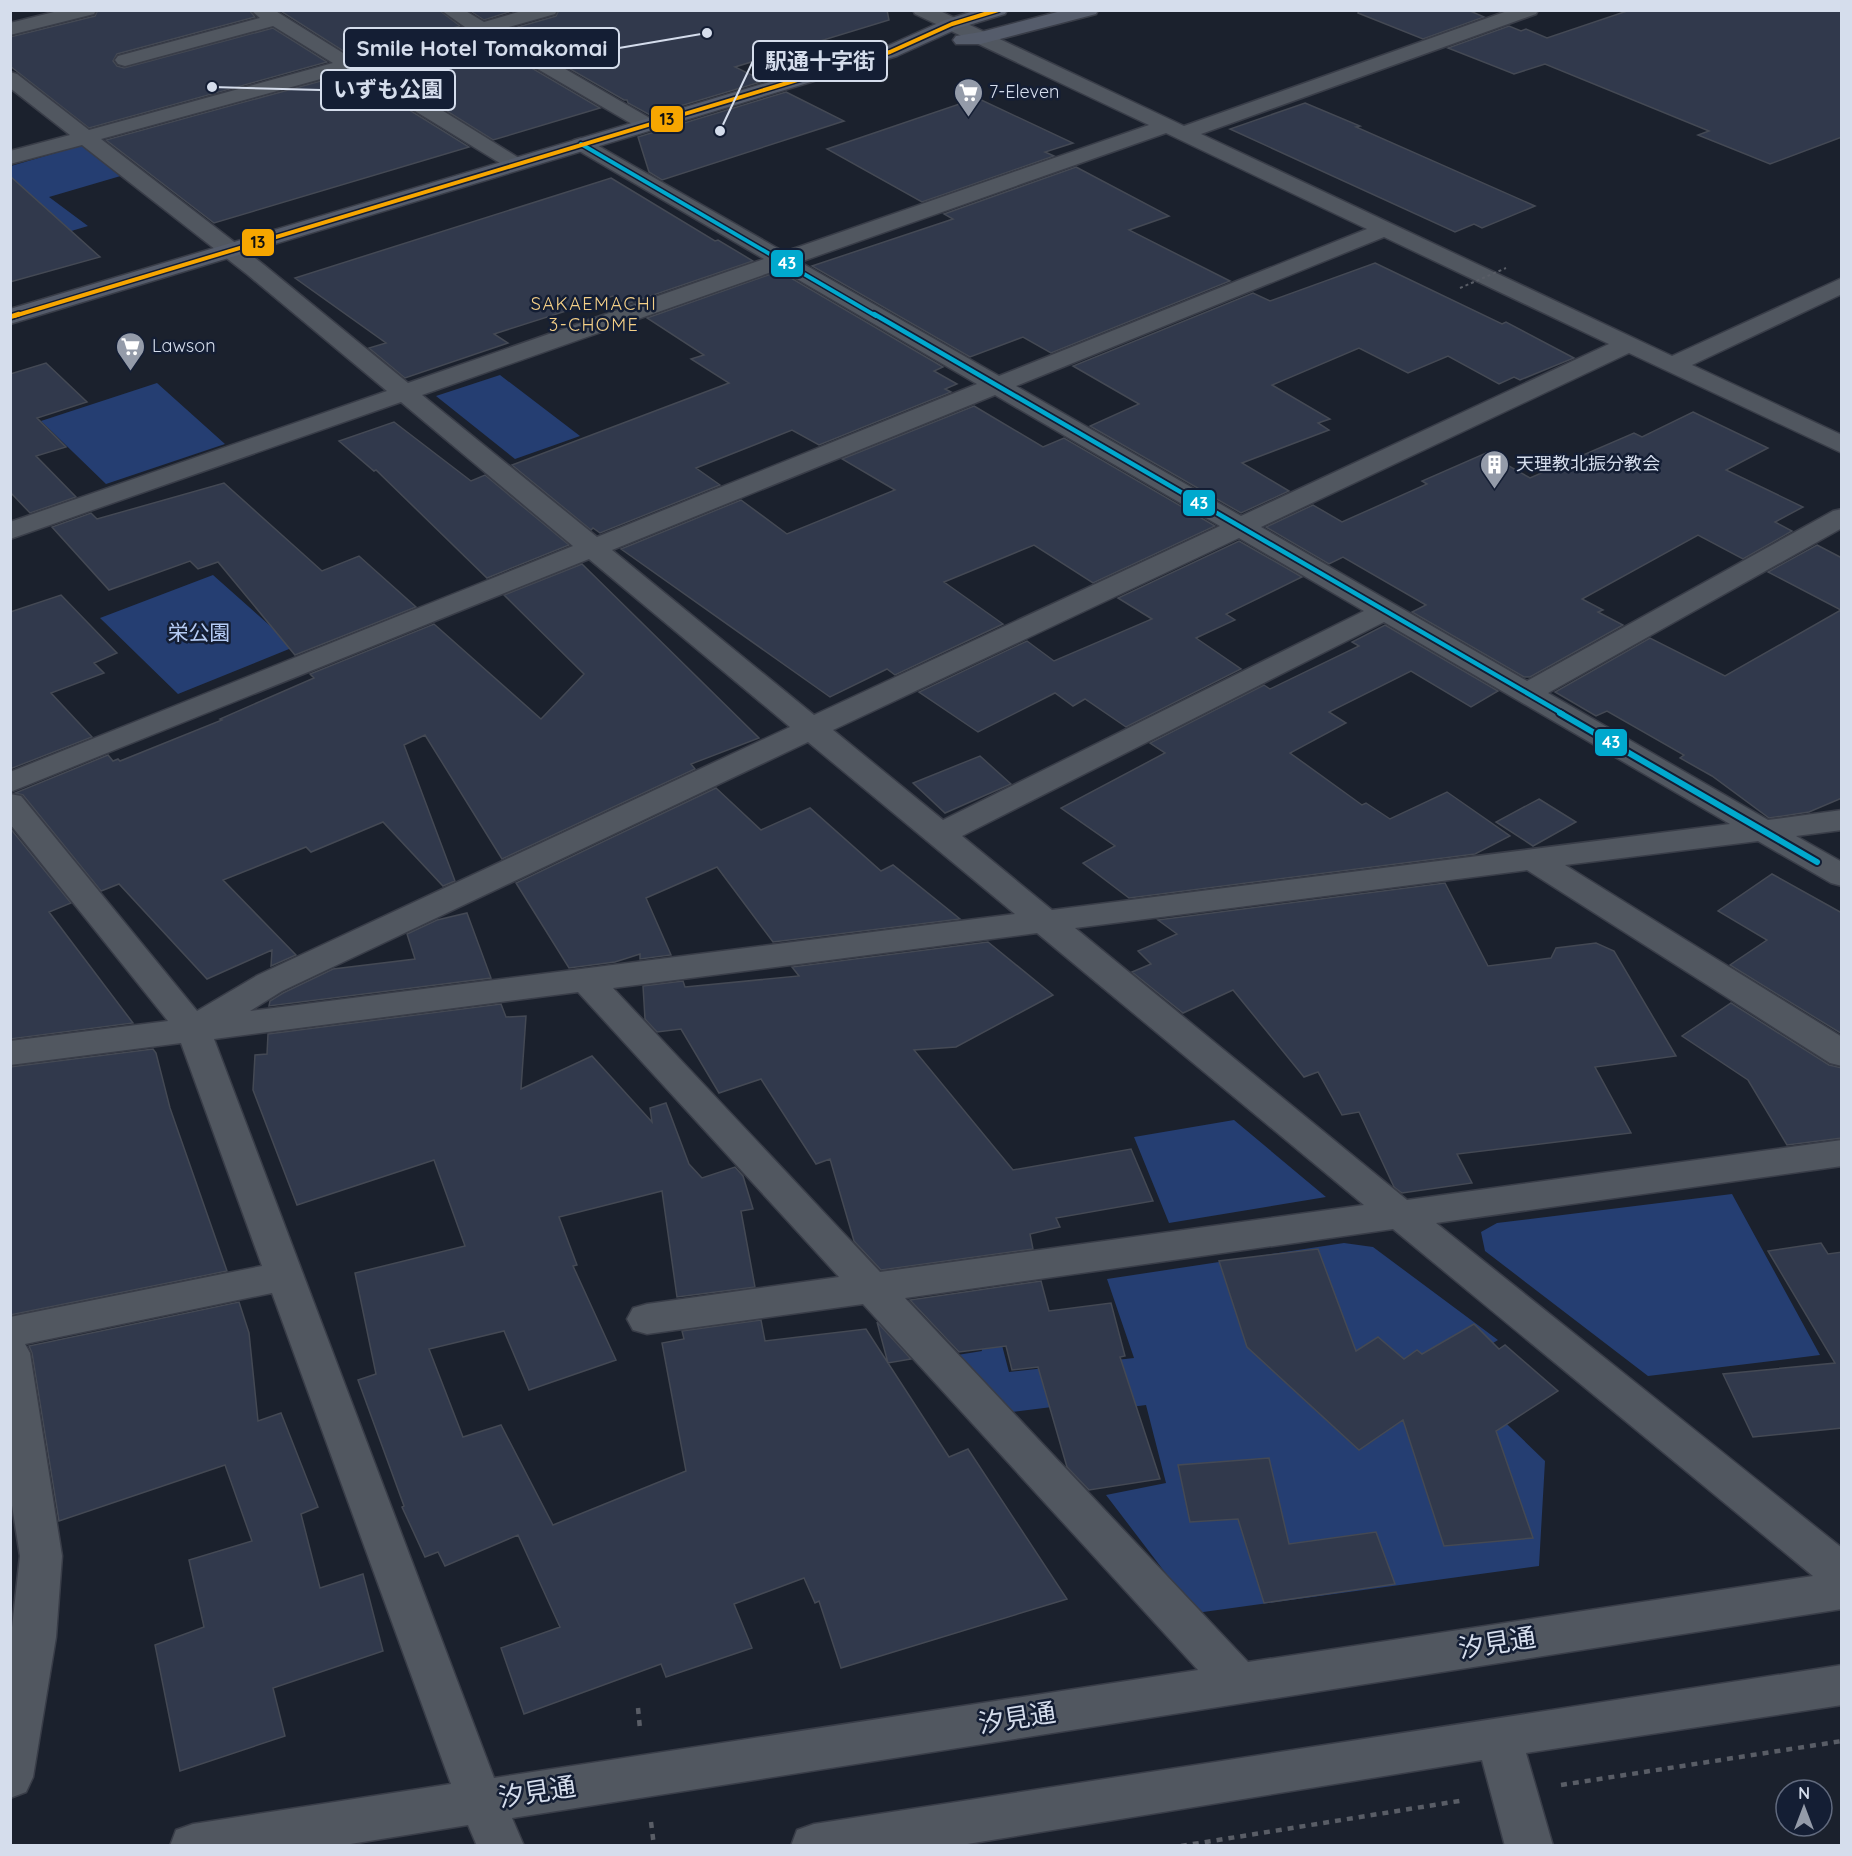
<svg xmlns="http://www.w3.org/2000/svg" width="1852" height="1856" font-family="Quicksand,'Noto Sans JP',sans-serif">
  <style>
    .green { fill: #253e72 }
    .building { fill: #31394c; stroke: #444954; stroke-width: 1.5 }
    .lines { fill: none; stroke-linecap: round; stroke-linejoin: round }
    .minor-casing { stroke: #393d48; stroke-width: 3 }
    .highway-casing { stroke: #393d48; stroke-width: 3 }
    .path { stroke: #595d66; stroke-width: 4.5; stroke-dasharray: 6 6; stroke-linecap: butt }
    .minor { fill: #515760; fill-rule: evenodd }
    .highway { fill: #555c6b; fill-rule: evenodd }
    .path-bridge { stroke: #595d66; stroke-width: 2; stroke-dasharray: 3 3; stroke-linecap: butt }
    .bus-1-far2-casing { stroke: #141e34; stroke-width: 7 }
    .bus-1-far1-casing { stroke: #141e34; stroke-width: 8 }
    .bus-1-casing { stroke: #141e34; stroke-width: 10 }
    .bus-2-far1-casing { stroke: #141e34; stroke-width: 7 }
    .bus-2-casing { stroke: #141e34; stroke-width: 8 }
    .bus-1-far2 { stroke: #00a9ce; stroke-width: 4 }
    .bus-1-far1 { stroke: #00a9ce; stroke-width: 4.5 }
    .bus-1 { stroke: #00a9ce; stroke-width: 6 }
    .bus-2-far1 { stroke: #f7a600; stroke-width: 4 }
    .bus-2 { stroke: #f7a600; stroke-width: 4.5 }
    .labels { text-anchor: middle; stroke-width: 5; stroke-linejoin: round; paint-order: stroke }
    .far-poi-label { font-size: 18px; fill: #d5ddec; stroke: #141e34; text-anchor: start }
    .far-neighbourhood-label { font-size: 18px; letter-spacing: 1.5px; fill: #f5d087; stroke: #141e34 }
    .park-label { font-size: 21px; fill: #b5cbf4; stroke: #141e34 }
    .near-street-label { font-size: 26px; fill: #d5ddec; stroke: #141e34 }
    .leader { fill: none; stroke: #d5ddec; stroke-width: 2 }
    .callout-dot { fill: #d5ddec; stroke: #141e34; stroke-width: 2 }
    .callout { fill: #141e34; stroke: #d5ddec; stroke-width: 2 }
    .callout-label { font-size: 22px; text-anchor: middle; font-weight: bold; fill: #d5ddec }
    .line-badge { stroke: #141e34; stroke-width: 2 }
    .badge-label { font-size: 16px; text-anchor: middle; font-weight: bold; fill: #fff }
    .pale-badge-label { font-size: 16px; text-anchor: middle; font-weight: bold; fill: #111 }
  </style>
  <rect width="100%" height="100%" fill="#1b212d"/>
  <!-- green -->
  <path class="green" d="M83 145 124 175 49 197 88 226 11 249V166Z
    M500 375 580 436 515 459 436 396Z
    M157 383 225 444 106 484 41 421Z
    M213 575 294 647 178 694 100 618Z
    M1234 1120 1326 1197 1169 1223 1134 1137Z
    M1732 1194 1820 1355 1648 1376 1485 1251 1481 1232 1497 1223Z
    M1344 1243 1373 1247 1498 1340 1450 1369 1545 1461 1539 1566 1196 1613 1106 1495 1166 1483 1146 1405 1063 1416 1060 1406 1004 1413 945 1357 982 1351 978 1333 998 1330 1009 1372 1134 1358 1107 1279Z"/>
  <!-- building -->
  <path class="building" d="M98 10H249L255 17 117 54 113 61 117 66 124 68 273 28 327 62 89 128 10 66V37L95 16Z
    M279 10H439L460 26 351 56Z
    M469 10H515L484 20Z
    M559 10H887L889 20 735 67 764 81 650 115 628 103 627 100H624L504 31 556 16Z
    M1359 10H1468L1484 17 1423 39 1358 13Z
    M1630 10H1842V137L1770 164 1698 135 1709 131 1545 64 1514 74 1448 48 1509 26 1521 31 1526 29 1547 38Z
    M479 37 600 108 493 140 375 66Z
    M350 73 469 147 214 223 106 140Z
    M786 92 844 121 662 180 649 172 638 137Z
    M977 98 1073 143 1045 152 1054 156 922 202 827 149Z
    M1305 103 1360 126 1356 127 1535 206 1482 228 1474 224 1455 232 1230 129Z
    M1076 167 1169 216 1129 230 1230 281 1051 353 1023 337 970 357 812 266 953 219 944 214Z
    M10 176 100 257 10 282Z
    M611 178 715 241 718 240 753 261 627 304 613 296 494 334 508 343 405 378 369 348 386 343 295 278Z
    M1375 263 1502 324 1506 322 1574 358 1520 380 1514 377 1499 384 1448 356 1408 373 1359 348 1272 385 1330 419 1318 423 1329 430 1242 463 1289 491 1241 513 1090 426 1139 404 1073 366 1253 293 1270 301Z
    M774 273 780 277 786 275 943 367 934 371 957 384 945 389 951 392 819 445 792 430 696 468 720 485 600 533 593 528 591 530 512 465 729 383 691 359 704 355 647 318Z
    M46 363 87 402 37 418 66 447 36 456 76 497 30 513 10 492V374Z
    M974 406 1043 447 1064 438 1215 526 1093 583 1034 545 944 582 1003 624 895 675 887 669 830 697 621 549 741 500 787 534 895 490 842 459Z
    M1693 412 1768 448 1726 470 1803 507 1775 522 1792 531 1743 559 1698 535 1582 599 1603 610 1598 612 1623 625 1530 677H1524L1412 612 1426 605 1343 557 1329 564 1266 527 1313 505 1342 522 1427 484 1422 481 1486 453 1530 478 1634 433 1642 437Z
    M394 422 471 481 485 475 569 545 487 578 376 470 374 471 339 441Z
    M224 483 322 571 359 556 416 607 295 655 218 562 198 569 190 561 109 590 52 527 91 513 97 519Z
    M1239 541 1302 577 1226 614 1235 620 1196 638 1241 669 1126 727 1085 699 1073 706 1055 693 978 732 919 692 1027 641 1054 661 1152 619 1118 598Z
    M1817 545 1842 558V798L1809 812 1769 818 1712 776 1680 758 1684 755 1607 711 1596 716 1555 692 1650 638 1725 676 1841 610 1768 572Z
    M582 564 759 738 691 764 695 769 502 859 425 735 404 745 455 881 443 886 383 822 311 852 306 847 223 880 296 955 271 966 272 950 207 979 119 884 101 891 23 795 15 793 108 755 113 761 118 759 120 761 222 720 220 719 314 678 310 674 434 624 541 719 584 674 504 595Z
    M61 595 117 653 94 663 104 673 51 693 92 737 10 769V612Z
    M1385 625 1498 691 1471 707 1411 671 1329 712 1346 723 1290 753 1362 805 1366 803 1390 819 1447 792 1510 836 1475 854 1129 898 1083 863 1115 846 1061 808 1165 753 1150 743 1264 685 1270 689 1359 646 1352 642Z
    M980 756 1011 784 945 813 913 783Z
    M716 788 761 830 810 808 881 871 893 865 960 919 773 942 717 867 646 898 671 955 640 959V954L615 962 569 968 516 883Z
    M1539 799 1576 822 1533 846 1496 822Z
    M10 828 71 903 49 912 133 1023 10 1039Z
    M1772 874 1842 913V1034L1730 965 1767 940 1718 911Z
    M1445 883 1488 966 1551 958 1556 948 1596 943 1614 951 1676 1056 1595 1067 1631 1133 1457 1154 1472 1183 1402 1193 1394 1187 1359 1112 1342 1115 1318 1072 1304 1077 1233 990 1183 1013 1132 972 1151 964 1138 951 1177 934 1158 920Z
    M467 913 491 978 269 1006 270 1001 283 993 333 969 415 959 407 934 437 920Z
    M988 942 1053 995 956 1047 914 1050 1013 1170 1131 1149 1153 1201 1056 1218 1060 1227 1030 1234 1033 1249 881 1270 854 1241 830 1159 816 1164 761 1079 719 1093 681 1029 657 1032 645 1019 643 986 683 981 685 987 799 976 792 967Z
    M1731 1003 1829 1065 1842 1068V1138L1787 1145 1748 1080 1682 1036Z
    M501 1004 506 1017 526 1016 521 1089 592 1056 652 1122 650 1108 666 1103 689 1164 702 1178 735 1167 743 1176 753 1209 741 1211 755 1287 677 1297 662 1191 559 1217 577 1265 573 1266 616 1360 529 1390 504 1331 429 1349 463 1437 501 1425 553 1525 686 1471 662 1343 684 1339 682 1331 761 1320 765 1341 866 1329 949 1457 968 1449 1067 1599 841 1668 819 1601 815 1603 804 1578 734 1604 752 1648 666 1677 661 1664 524 1714 501 1648 560 1627 518 1535 445 1566 438 1552 425 1557 402 1507 404 1506 358 1380 376 1374 355 1273 465 1246 434 1160 297 1205 253 1090 255 1055 267 1054 268 1034Z
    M153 1049 156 1053 170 1108 227 1271 10 1315V1067Z
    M1821 1243 1828 1254 1842 1252V1428L1753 1437 1723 1374 1835 1363 1768 1251Z
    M1318 1249 1356 1351 1378 1337 1404 1359 1417 1350 1422 1354 1474 1324 1499 1349 1505 1345 1558 1391 1496 1431 1533 1538 1444 1546 1403 1420 1359 1450 1247 1347 1219 1261Z
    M1041 1281 1049 1311 1111 1303 1125 1356 1120 1357 1160 1479 1089 1490 1067 1467 1038 1367 1012 1370 1006 1346 959 1352 910 1300Z
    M239 1302 249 1333 258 1421 281 1413 318 1507 301 1514 320 1588 363 1574 383 1651 273 1688 285 1736 180 1771 155 1645 204 1627 189 1560 252 1541 225 1465 59 1521 32 1353 29 1346Z
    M877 1322 911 1359 888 1363Z
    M1269 1458 1289 1544 1376 1532 1395 1584 1264 1603 1238 1519 1190 1522 1178 1465Z"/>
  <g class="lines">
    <defs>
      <path id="minor" d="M62 10H96L94 14 10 35V23Z
        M251 10H274L351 58 465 27 441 10H464L484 22 525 10H557L555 14 498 30 653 120 656 124 653 128H639L479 35 369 65 522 160 526 164 522 168 515 170 508 168 350 71 101 139 264 265 408 383 764 259 574 148 571 144 574 140 581 138 588 140 784 252 1149 125 915 14 913 10H938L1184 126 1510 10H1538L1536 14 1201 134 1672 356 1842 278V294L1692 365 1842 435V453L1629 353 1261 527 1527 681 1833 511 1842 509V528L1548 693 1768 820 1842 810V830L1796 836 1842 862V886L1831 883 1758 841 1565 865 1842 1037V1066L1830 1063 1527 870 1075 928 1407 1200 1842 1140V1166L1436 1223 1842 1548V1609L512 1818 524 1846H477L468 1825 338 1846H170L176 1830 193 1824 451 1784 272 1293 25 1344 30 1353 62 1556 56 1637 33 1777 26 1792 10 1798V1645L20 1556 10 1493V1317L262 1266 181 1043 10 1065V1041L168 1021 10 824V794L21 796 197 1011 258 975 790 727 589 559 10 792V772L573 546 401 402 10 539V522L387 391 248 275 82 145 10 164V151L70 135 10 88V72L17 74 89 130 333 63 273 26 125 66 118 64 115 60 118 56 260 18ZM1166 133 1367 229 999 376 800 262ZM1384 237 1609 344 1241 516 1016 386ZM780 269 977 384 597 537 422 395ZM995 395 1220 526 814 715 612 550ZM1239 538 1364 611 943 820 833 730ZM1384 622 1730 824 1052 910 962 836ZM808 742 1015 914 250 1011 282 991ZM1037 933 1364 1205 880 1272 613 988ZM578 992 839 1277 647 1304 633 1308 627 1319 633 1330 647 1334 863 1304 1198 1670 494 1778 214 1039ZM1393 1229 1813 1576 1248 1662 905 1298Z
        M1842 1665V1705L1526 1753 1553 1846H1505L1482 1760 955 1846H791L797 1830 814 1824Z"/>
      <path id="highway" d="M977 10H1007L1005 14 959 28 897 56 10 324V309L883 48 945 20Z
        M1065 10H1098L1096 14 981 44H956L953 40 956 36 981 32Z"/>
    </defs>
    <!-- minor casing -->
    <use href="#minor" class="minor-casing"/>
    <!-- highway casing -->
    <use href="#highway" class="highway-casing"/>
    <!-- path -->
    <path class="path" d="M638 1708 640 1729
      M1561 1785 1842 1741
      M651 1822 654 1846
      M1181 1846 1465 1800"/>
    <!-- minor -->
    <use href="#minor" class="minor"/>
    <!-- highway -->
    <use href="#highway" class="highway"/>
    <!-- path-bridge -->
    <path class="path-bridge" d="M1460 288 1506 268"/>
    <defs>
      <path id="bus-1-far2" d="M581 144 876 316"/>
      <path id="bus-1-far1" d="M874 314 1563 714"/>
      <path id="bus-1" d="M1560 713 1817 862"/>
      <path id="bus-2-far1" d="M14 316 890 52 952 24 998 10"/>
      <path id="bus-2" d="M10 317 19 314"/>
    </defs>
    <!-- bus-1-far2 casing -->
    <use href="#bus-1-far2" class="bus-1-far2-casing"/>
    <!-- bus-1-far1 casing -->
    <use href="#bus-1-far1" class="bus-1-far1-casing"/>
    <!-- bus-1 casing -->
    <use href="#bus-1" class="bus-1-casing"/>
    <!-- bus-2-far1 casing -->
    <use href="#bus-2-far1" class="bus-2-far1-casing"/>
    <!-- bus-2 casing -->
    <use href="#bus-2" class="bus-2-casing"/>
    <!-- bus-1-far2 -->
    <use href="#bus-1-far2" class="bus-1-far2"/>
    <!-- bus-1-far1 -->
    <use href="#bus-1-far1" class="bus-1-far1"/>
    <!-- bus-1 -->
    <use href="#bus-1" class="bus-1"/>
    <!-- bus-2-far1 -->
    <use href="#bus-2-far1" class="bus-2-far1"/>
    <!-- bus-2 -->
    <use href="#bus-2" class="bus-2"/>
  </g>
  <!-- icons -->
  <defs>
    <symbol id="supermarket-pin" viewBox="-11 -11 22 30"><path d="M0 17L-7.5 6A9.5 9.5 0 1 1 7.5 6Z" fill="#949ba9" stroke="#141e34"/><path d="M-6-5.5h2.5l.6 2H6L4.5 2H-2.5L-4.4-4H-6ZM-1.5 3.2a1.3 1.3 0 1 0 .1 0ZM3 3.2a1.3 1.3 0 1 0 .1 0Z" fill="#fff"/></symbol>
    <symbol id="building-pin" viewBox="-11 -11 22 30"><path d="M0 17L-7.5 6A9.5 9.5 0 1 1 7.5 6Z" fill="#949ba9" stroke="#141e34"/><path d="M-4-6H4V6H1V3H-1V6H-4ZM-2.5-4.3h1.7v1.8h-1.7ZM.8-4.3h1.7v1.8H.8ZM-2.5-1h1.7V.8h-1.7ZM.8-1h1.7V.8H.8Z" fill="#fff"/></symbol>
  </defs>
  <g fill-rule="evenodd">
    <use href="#supermarket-pin" x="952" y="76" width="33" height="45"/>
    <use href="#supermarket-pin" x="114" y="330" width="33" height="45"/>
    <use href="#building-pin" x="1478" y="448" width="33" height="45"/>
  </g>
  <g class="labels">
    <!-- far-poi labels -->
    <g class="far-poi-label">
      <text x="989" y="98">7-Eleven</text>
      <text x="152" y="352">Lawson</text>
      <text x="1516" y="470">天理教北振分教会</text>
    </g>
    <!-- far-neighbourhood labels -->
    <g class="far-neighbourhood-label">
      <text x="594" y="310">SAKAEMACHI<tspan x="594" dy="21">3-CHOME</tspan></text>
    </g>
    <!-- park labels -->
    <g class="park-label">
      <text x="199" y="640">栄公園</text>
    </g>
    <!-- near-street labels -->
    <g class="near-street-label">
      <text transform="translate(1497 1643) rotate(-9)" y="9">汐見通</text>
      <text transform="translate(1017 1718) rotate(-9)" y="9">汐見通</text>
      <text transform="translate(537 1792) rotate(-9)" y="9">汐見通</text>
    </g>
  </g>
  <!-- callouts -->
  <path class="leader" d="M707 33L619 48M720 131L753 61M212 87L321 90"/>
  <g class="callout-dot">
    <circle cx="707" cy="33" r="6"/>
    <circle cx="720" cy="131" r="6"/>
    <circle cx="212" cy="87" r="6"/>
  </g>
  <g class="callout">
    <rect x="344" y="28" width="275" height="40" rx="6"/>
    <rect x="753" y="41" width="134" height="40" rx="6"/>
    <rect x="321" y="70" width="134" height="40" rx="6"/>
  </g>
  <g class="callout-label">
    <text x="482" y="56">Smile Hotel Tomakomai</text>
    <text x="820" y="69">駅通十字街</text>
    <text x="388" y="97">いずも公園</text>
  </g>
  <g class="line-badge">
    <rect x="650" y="105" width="34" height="28" rx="6" fill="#f7a600"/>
    <rect x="241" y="228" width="34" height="29" rx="6" fill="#f7a600"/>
    <rect x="770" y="249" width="34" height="29" rx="6" fill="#00a9ce"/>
    <rect x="1182" y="489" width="34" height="28" rx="6" fill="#00a9ce"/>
    <rect x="1594" y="728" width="34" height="29" rx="6" fill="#00a9ce"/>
  </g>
  <g class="badge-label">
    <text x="787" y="269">43</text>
    <text x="1199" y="509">43</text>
    <text x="1611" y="748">43</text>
  </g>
  <g class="pale-badge-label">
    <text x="667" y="125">13</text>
    <text x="258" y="248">13</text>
  </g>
  <!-- border -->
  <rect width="1852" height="1856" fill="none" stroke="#d5ddec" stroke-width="24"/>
  <!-- north arrow -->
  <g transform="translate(1804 1808)"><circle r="28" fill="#141e34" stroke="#616a7e" stroke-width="1.5"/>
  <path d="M0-4.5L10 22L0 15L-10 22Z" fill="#949ba9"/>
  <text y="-9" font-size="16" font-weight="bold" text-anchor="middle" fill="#d5ddec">N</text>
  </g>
</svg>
